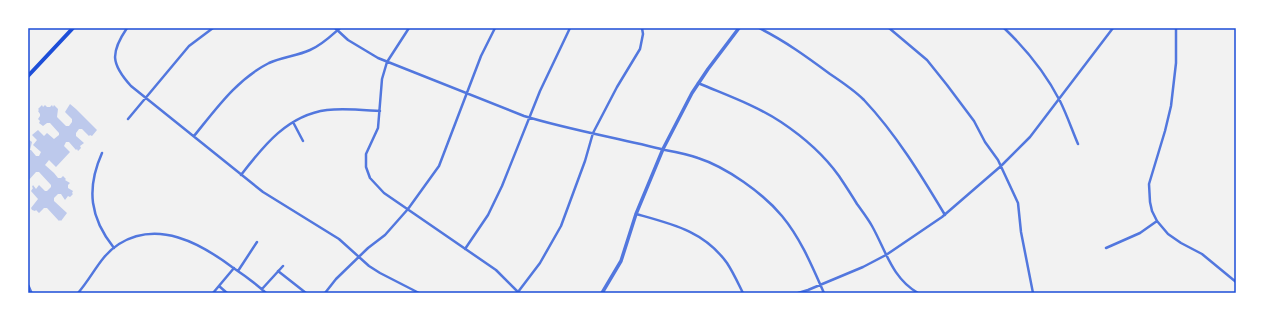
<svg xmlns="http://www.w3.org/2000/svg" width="1264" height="321" font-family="'IBM Plex Sans',sans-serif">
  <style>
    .building { fill: #bdc9ec }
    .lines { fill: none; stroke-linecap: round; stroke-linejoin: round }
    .minor { stroke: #5277de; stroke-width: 2.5 }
    .tertiary { stroke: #5277de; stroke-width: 3.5 }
    .secondary { stroke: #1d4ed8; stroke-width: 4 }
    .neatline { fill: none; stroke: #1d4ed8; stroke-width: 1.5 }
  </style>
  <rect width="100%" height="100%" fill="#f2f2f2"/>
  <!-- building -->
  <path class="building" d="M70 104 76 109 97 130 92 136 90 135 89 136 82 129H79L76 133V136L84 143 80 146 81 148 78 151 77 149 76 150 69 142H66L64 146 70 152 56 167 49 160 45 165 54 173 58 178H61L63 176 66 179 65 180 70 183 68 185V188L73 191 72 193 73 194 70 197 68 196 65 200 61 194H58L54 198V201L67 213 61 221 60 220 59 221 47 208H44L39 213 36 210 35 211 32 210 31 208 38 199 31 191 33 188 32 187 33 185 36 189 39 185 45 191H47L51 187V185L39 172H36L28 181V166L29 165 28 161V139L32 142 30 150H31L36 156H39L41 152 33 145 37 140 32 135 38 130 44 136 47 133 54 139 59 135V133L50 123H47L43 126 39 123 40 121 38 119 40 116V114L38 111 39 110 38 109 42 105 43 107 45 105 47 107H50L52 105 53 107 54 105 58 109 57 117 66 126H69L72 122V119L65 112Z"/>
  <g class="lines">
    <!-- minor -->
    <path class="minor" d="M127 28C110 53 111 64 131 86L263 192 339 239 369 266 380 273 419 293
      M335 28 348 40 378 58 524 116C570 130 618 138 665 150 676 152 687 154 698 158 726 167 763 193 782 216 801 239 812 266 824 293
      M409 28 387 62 382 79 378 128 366 154V167L370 178 384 193 496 270 519 293
      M759 28C785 41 807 57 830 74 842 82 854 90 864 100 896 134 921 175 945 215
      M889 28 927 60 947 85 974 121 985 142 998 160 1018 203 1021 232 1033 293
      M1004 28C1026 49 1046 74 1060 101 1067 115 1072 130 1078 144
      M1176 28V63L1171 106 1165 131 1149 184 1150 202 1152 211 1157 221 1168 234 1181 243 1202 254 1236 282
      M698 83C726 95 755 105 781 122 802 136 824 155 839 176 845 185 851 194 857 204 862 211 868 219 872 226 886 251 892 278 918 293
      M128 119 189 46 213 28
      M293 122 303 141
      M194 136C216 109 237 79 269 63 282 57 297 56 310 50 322 45 331 36 340 28
      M102 153C86 189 90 218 114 248
      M241 175C264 145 288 115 327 110 344 108 363 110 380 111
      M636 214C672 224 704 231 727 263 733 272 738 283 743 293
      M1106 248 1140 233 1157 221
      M465 249 488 215 502 186 540 91 570 28
      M238 271 257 242
      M278 271 306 293
      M219 286 227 293
      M262 289 283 266
      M518 292 540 263 561 226 585 161 593 133 617 87 640 49 643 34 642 28
      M78 293C93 276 100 256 119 244 158 220 200 243 232 267 244 275 255 283 266 293
      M213 293 234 268
      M325 293 336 279 368 248 385 235 408 209 439 166 481 56 495 28
      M798 293 808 290 863 267 886 255 942 217 1001 166 1030 137 1113 28"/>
    <!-- tertiary -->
    <path class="tertiary" d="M28 286 31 293
      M602 293 621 261 636 214 663 149 692 93 708 69 739 28"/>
    <!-- secondary -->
    <path class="secondary" d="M28 76 73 28"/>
  </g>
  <!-- border -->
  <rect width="1264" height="321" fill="none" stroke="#ffffff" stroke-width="58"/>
  <rect x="29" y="29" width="1206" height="263" class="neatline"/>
</svg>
